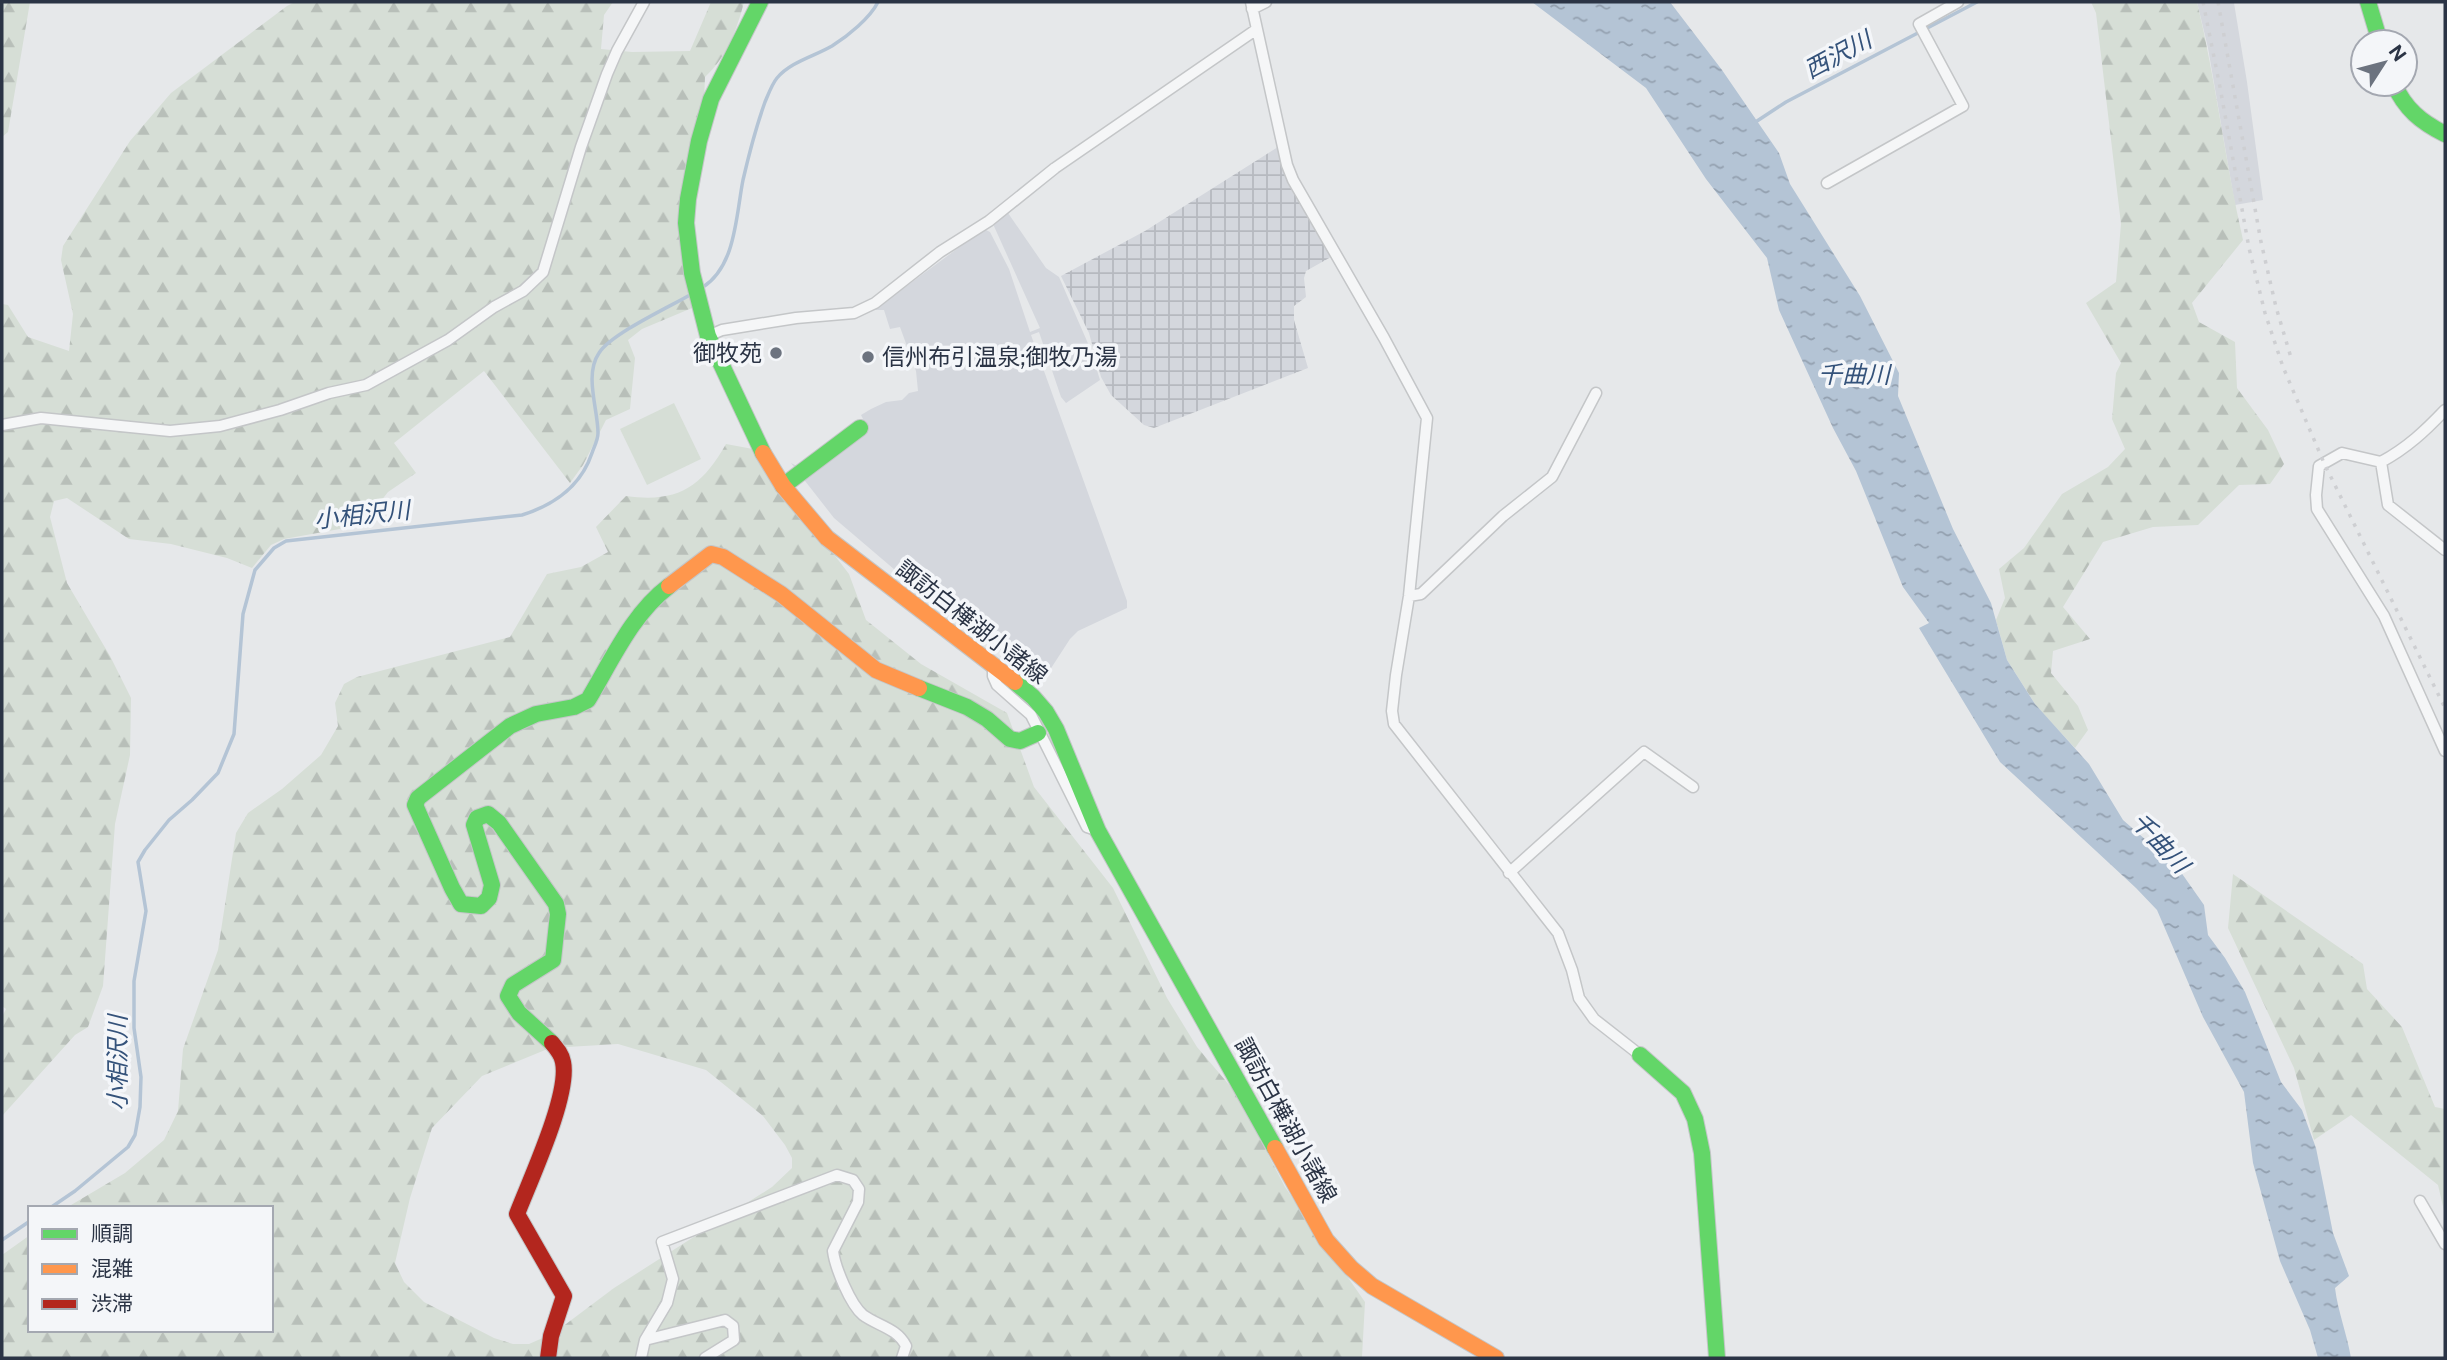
<svg xmlns="http://www.w3.org/2000/svg" width="2447" height="1360" font-family="'Public Sans','Noto Sans JP',sans-serif">
  <style>
    .built { fill: #d4d7dd }
    .industrial { fill: url(#industrial-grid) }
    .forest { fill: url(#forest-firs); fill-rule: evenodd }
    .pitch { fill: #d6ded6 }
    .water { fill: url(#water-ripples) }
    .lines { fill: none; stroke-linecap: round; stroke-linejoin: round }
    .stream { stroke: #b4c4d5; stroke-width: 3.5 }
    .street-casing { stroke: #c4c6c8; stroke-width: 13 }
    .fast-casing { stroke: #c4c6c8; stroke-width: 18 }
    .slow-casing { stroke: #c4c6c8; stroke-width: 18 }
    .jam-casing { stroke: #c4c6c8; stroke-width: 18 }
    .street { stroke: #f5f6f7; stroke-width: 10 }
    .fast { stroke: #63d668; stroke-width: 16 }
    .slow { stroke: #ff974d; stroke-width: 16 }
    .jam { stroke: #b3261e; stroke-width: 16 }
    .rail { stroke: #cecfd2; stroke-width: 3.5; stroke-dasharray: 3.5 7; stroke-linecap: butt }
    .poi-dot { fill: #6c737f; stroke: #f4f6f9; stroke-width: 2.5 }
    .labels { text-anchor: middle; stroke-width: 7; stroke-linejoin: round; paint-order: stroke }
    .poi-label { font-size: 23px; fill: #2b3445; stroke: #f4f6f9; text-anchor: end }
    .street-label { font-size: 23px; fill: #2b3445; stroke: #f4f6f9 }
    .water-label { font-size: 24px; font-style: italic; fill: #34527a; stroke: #f4f6f9 }
  </style>
  <defs>
    <pattern id="industrial-grid" width="8" height="8" patternUnits="userSpaceOnUse" patternTransform="scale(1.75)"><rect width="8" height="8" fill="#d4d7dd"/><path d="M0 4h8M4 0v8" fill="none" stroke="#b6b9bf"/></pattern>
    <pattern id="forest-firs" width="22" height="20" patternUnits="userSpaceOnUse" patternTransform="scale(1.75)"><rect width="22" height="20" fill="#d6ded6"/><path d="M5 1l3.5 6h-7zM16 11l3.5 6h-7z" fill="#b8bfb9"/></pattern>
    <pattern id="water-ripples" width="26" height="14" patternUnits="userSpaceOnUse" patternTransform="scale(1.75)"><rect width="26" height="14" fill="#b4c4d5"/><path d="M2 4q2-2 4 0t4 0M15 11q2-2 4 0t4 0" fill="none" stroke="#93a0af"/></pattern>
  </defs>
  <rect width="100%" height="100%" fill="#e6e8ea"/>
  <!-- built -->
  <path class="built" d="M2197 2H2236L2234 3 2247 82 2263 200 2235 205 2208 48Z
    M1008 213 1046 268 1059 277 1090 348 1100 380 1066 403 1061 397 1039 332 1031 335 1127 601V608L1078 631 1070 639 1044 679 1041 680 895 570 834 518 791 463 797 466 863 419 861 415 871 409 886 402 902 400 909 393 918 391 916 371 900 327 890 329 884 310H874L984 229 990 232 1009 269 1030 332 1040 328 993 224Z"/>
  <!-- industrial -->
  <path class="industrial" d="M1278 147 1284 173 1331 257 1306 271 1304 278 1306 297 1294 306V320L1308 368 1154 428 1144 425 1111 395 1101 377 1089 333 1061 276 1145 231Z"/>
  <!-- forest -->
  <path class="forest" d="M2 2H30L8 132 2 137Z
    M295 2H613L604 15 601 49 632 52 690 51 711 2H744C737 30 726 58 705 77L704 101 693 139 692 308 642 329 628 340 635 358 630 409 606 420 583 465 570 483 484 371 394 443 416 473 388 492 362 525 284 539 271 545 252 568 227 558 171 544 129 539 67 498 54 501 50 517 67 583 110 656 131 698 130 755 115 824 103 986 88 1027 75 1035 2 1116V1017L6 1009 2 1006V304L8 305 28 337 69 351 73 314 61 260 63 246 130 141 171 93 287 6Z
    M2091 2H2197C2216 81 2225 161 2243 240L2192 303 2199 322 2235 342 2237 388 2268 430 2284 464 2270 484 2239 485 2198 525 2153 527 2103 542 2063 607 2090 639 2053 651 2051 673 2078 706 2088 730 2075 748 2037 707 2007 660 1996 620 2005 598 1999 569 2024 548 2062 494 2108 467 2125 449 2112 419 2116 373 2121 363 2086 303 2116 282 2121 224 2096 13Z
    M726 444 753 449 849 574 866 620 921 664 1007 713 1034 787 1113 888 1167 998 1197 1047 1236 1093 1285 1187 1365 1302 1362 1357 2 1358V1255L30 1235V1330H271V1208H66L125 1173 164 1140 178 1111 183 1049 218 950 236 833 248 813 282 789 321 755 338 726 335 703 344 684 357 677 510 637 547 574 581 567 608 552 596 527 626 496C677 503 701 488 726 444ZM618 1044 706 1070 763 1116 785 1145 792 1158V1168L772 1187 614 1288 554 1333 529 1344H513L494 1338 424 1302 404 1282 395 1263 410 1198 432 1128 482 1076 550 1048Z
    M2233 874 2363 964 2367 989 2402 1027 2435 1107 2445 1109V1215L2438 1185 2351 1115 2314 1140 2294 1068 2228 928Z"/>
  <!-- pitch -->
  <path class="pitch" d="M674 403 701 459 647 485 620 429Z"/>
  <!-- water -->
  <path class="water" d="M1532 2H1670L1722 70 1779 153 1790 184 1860 296 1899 373 1898 396 1953 529 1991 603 2007 660 2035 704 2089 764 2123 820 2178 868 2204 905 2208 935 2225 958 2245 992 2281 1082 2302 1110 2316 1148 2333 1233 2349 1276 2335 1288C2338 1312 2347 1334 2351 1358H2318L2310 1330 2280 1261 2253 1163 2244 1092 2203 1017 2157 910 2136 888 2000 762 1919 628 1929 623 1903 587 1856 471 1833 428 1779 310 1767 258 1706 179 1646 88Z"/>
  <g class="lines">
    <!-- stream -->
    <path class="stream" d="M1754 123 1786 102 1977 2
      M703 287C736 266 736 215 743 180 749 154 756 127 765 102 768 95 772 84 777 78 790 62 815 56 832 46 848 36 870 18 878 2
      M50 1208 75 1191 128 1147 135 1135 140 1107 141 1077 134 1028V981L146 911 138 862 145 850 169 820 192 800 218 773 234 734 243 614 255 570 274 548 286 541 522 515C554 505 581 486 592 453 594 447 598 440 598 433 598 409 584 375 599 353 611 334 669 307 690 295
      M2 1240 30 1221"/>
    <defs>
      <path id="street" d="M1251 2 1287 165 1293 180 1384 338 1427 418 1409 596 1396 675 1392 711 1394 724 1558 933 1572 970 1579 998 1594 1019 1640 1055
        M1252 9 1266 2
        M1827 183 1963 106 1919 24 1958 2
        M708 336 722 330 796 318 854 313 875 303 940 252 989 221 1055 168 1257 29
        M2445 410C2425 431 2407 448 2381 462L2342 453 2319 466 2316 495 2317 509 2384 616 2445 751
        M2 425 41 418 170 431 220 426 280 410 329 393 366 385 448 340 494 307 523 291 543 272 581 147 607 74 617 51 644 2
        M2381 462 2388 505 2445 550
        M1409 596 1421 594 1503 516 1552 477 1596 393
        M993 663V676L997 685 1031 715 1087 827 1096 830
        M1509 873 1644 752 1693 787
        M2420 1201 2445 1244
        M645 1340 725 1320 733 1326 734 1340 705 1358
        M641 1358 645 1340 667 1303 673 1279 662 1242 837 1175 853 1180 859 1189 858 1202 833 1251C835 1267 850 1304 863 1315 878 1326 897 1328 906 1346L902 1358"/>
      <path id="fast" d="M760 2 711 99 699 141 688 199 686 223 692 273 708 336 763 453
        M2368 2 2380 42
        M2394 84C2405 109 2421 122 2445 134
        M783 486 860 428
        M1015 682 1033 697 1046 712 1056 729 1098 831 1275 1148
        M919 688 967 707 987 719 1010 739 1020 741 1038 733
        M552 1043 519 1013 508 996 513 985 553 960 558 914 556 904 499 823 488 814 477 818 474 825 492 885 489 898 481 906 461 904 452 888 415 805 418 798 510 726 536 714 574 707 588 700C612 660 632 614 669 586
        M1640 1055 1683 1093 1695 1119 1702 1153 1717 1358"/>
      <path id="slow" d="M763 453 783 486 827 538 1015 682
        M669 586 711 554 723 557 781 594 876 670 919 688
        M1275 1148 1326 1240 1351 1268 1372 1286 1496 1358"/>
      <path id="jam" d="M548 1358 551 1336 564 1296 517 1214C530 1180 570 1095 563 1062 562 1055 557 1049 552 1043"/>
    </defs>
    <!-- street casing -->
    <use href="#street" class="street-casing"/>
    <!-- fast casing -->
    <use href="#fast" class="fast-casing"/>
    <!-- slow casing -->
    <use href="#slow" class="slow-casing"/>
    <!-- jam casing -->
    <use href="#jam" class="jam-casing"/>
    <!-- street -->
    <use href="#street" class="street"/>
    <!-- fast -->
    <use href="#fast" class="fast"/>
    <!-- slow -->
    <use href="#slow" class="slow"/>
    <!-- jam -->
    <use href="#jam" class="jam"/>
    <!-- rail -->
    <path class="rail" d="M2203 2 2220 87 2249 248 2265 313 2283 367 2324 463 2445 708
      M2218 2 2261 242 2276 307 2292 361"/>
  </g>
  <!-- markers -->
  <g class="poi-dot">
    <circle cx="776" cy="353" r="7"/>
    <circle cx="868" cy="357" r="7"/>
  </g>
  <g class="labels">
    <!-- poi labels -->
    <g class="poi-label">
      <text x="762" y="361">御牧苑</text>
      <text x="882" y="365" text-anchor="start">信州布引温泉;御牧乃湯</text>
    </g>
    <!-- street labels -->
    <g class="street-label">
      <text transform="translate(972 622) rotate(38)" y="8">諏訪白樺湖小諸線</text>
      <text transform="translate(1286 1120) rotate(61)" y="8">諏訪白樺湖小諸線</text>
    </g>
    <!-- water labels -->
    <g class="water-label">
      <text transform="translate(1838 55) rotate(-28)" y="8">西沢川</text>
      <text x="1854" y="383">千曲川</text>
      <text transform="translate(362 515) rotate(-6)" y="8">小相沢川</text>
      <text transform="translate(2160 843) rotate(47)" y="8">千曲川</text>
      <text transform="translate(118 1063) rotate(-90)" y="8">小相沢川</text>
    </g>
  </g>
  <!-- border -->
  <rect width="2447" height="1360" fill="none" stroke="#2b3445" stroke-width="7"/>
  <!-- legend -->
  <rect x="28" y="1206" width="245" height="126" fill="#f4f6f9" stroke="#a4a8b1" stroke-width="2"/>
  <rect x="42" y="1229" width="35" height="10" fill="#63d668" stroke="#a4a8b1" stroke-width="2"/>
  <text x="91" y="1241" font-size="21" fill="#2b3445">順調</text>
  <rect x="42" y="1264" width="35" height="10" fill="#ff974d" stroke="#a4a8b1" stroke-width="2"/>
  <text x="91" y="1276" font-size="21" fill="#2b3445">混雑</text>
  <rect x="42" y="1299" width="35" height="10" fill="#b3261e" stroke="#a4a8b1" stroke-width="2"/>
  <text x="91" y="1311" font-size="21" fill="#2b3445">渋滞</text>
  <!-- north arrow -->
  <g transform="translate(2384 63) rotate(54)"><circle r="33" fill="#f4f6f9" stroke="#a4a8b1" stroke-width="2"/>
  <path d="M0-5L12 26L0 18L-12 26Z" fill="#6c737f"/>
  <text y="-10" font-size="19" font-weight="bold" text-anchor="middle" fill="#2b3445">N</text>
  </g>
</svg>
